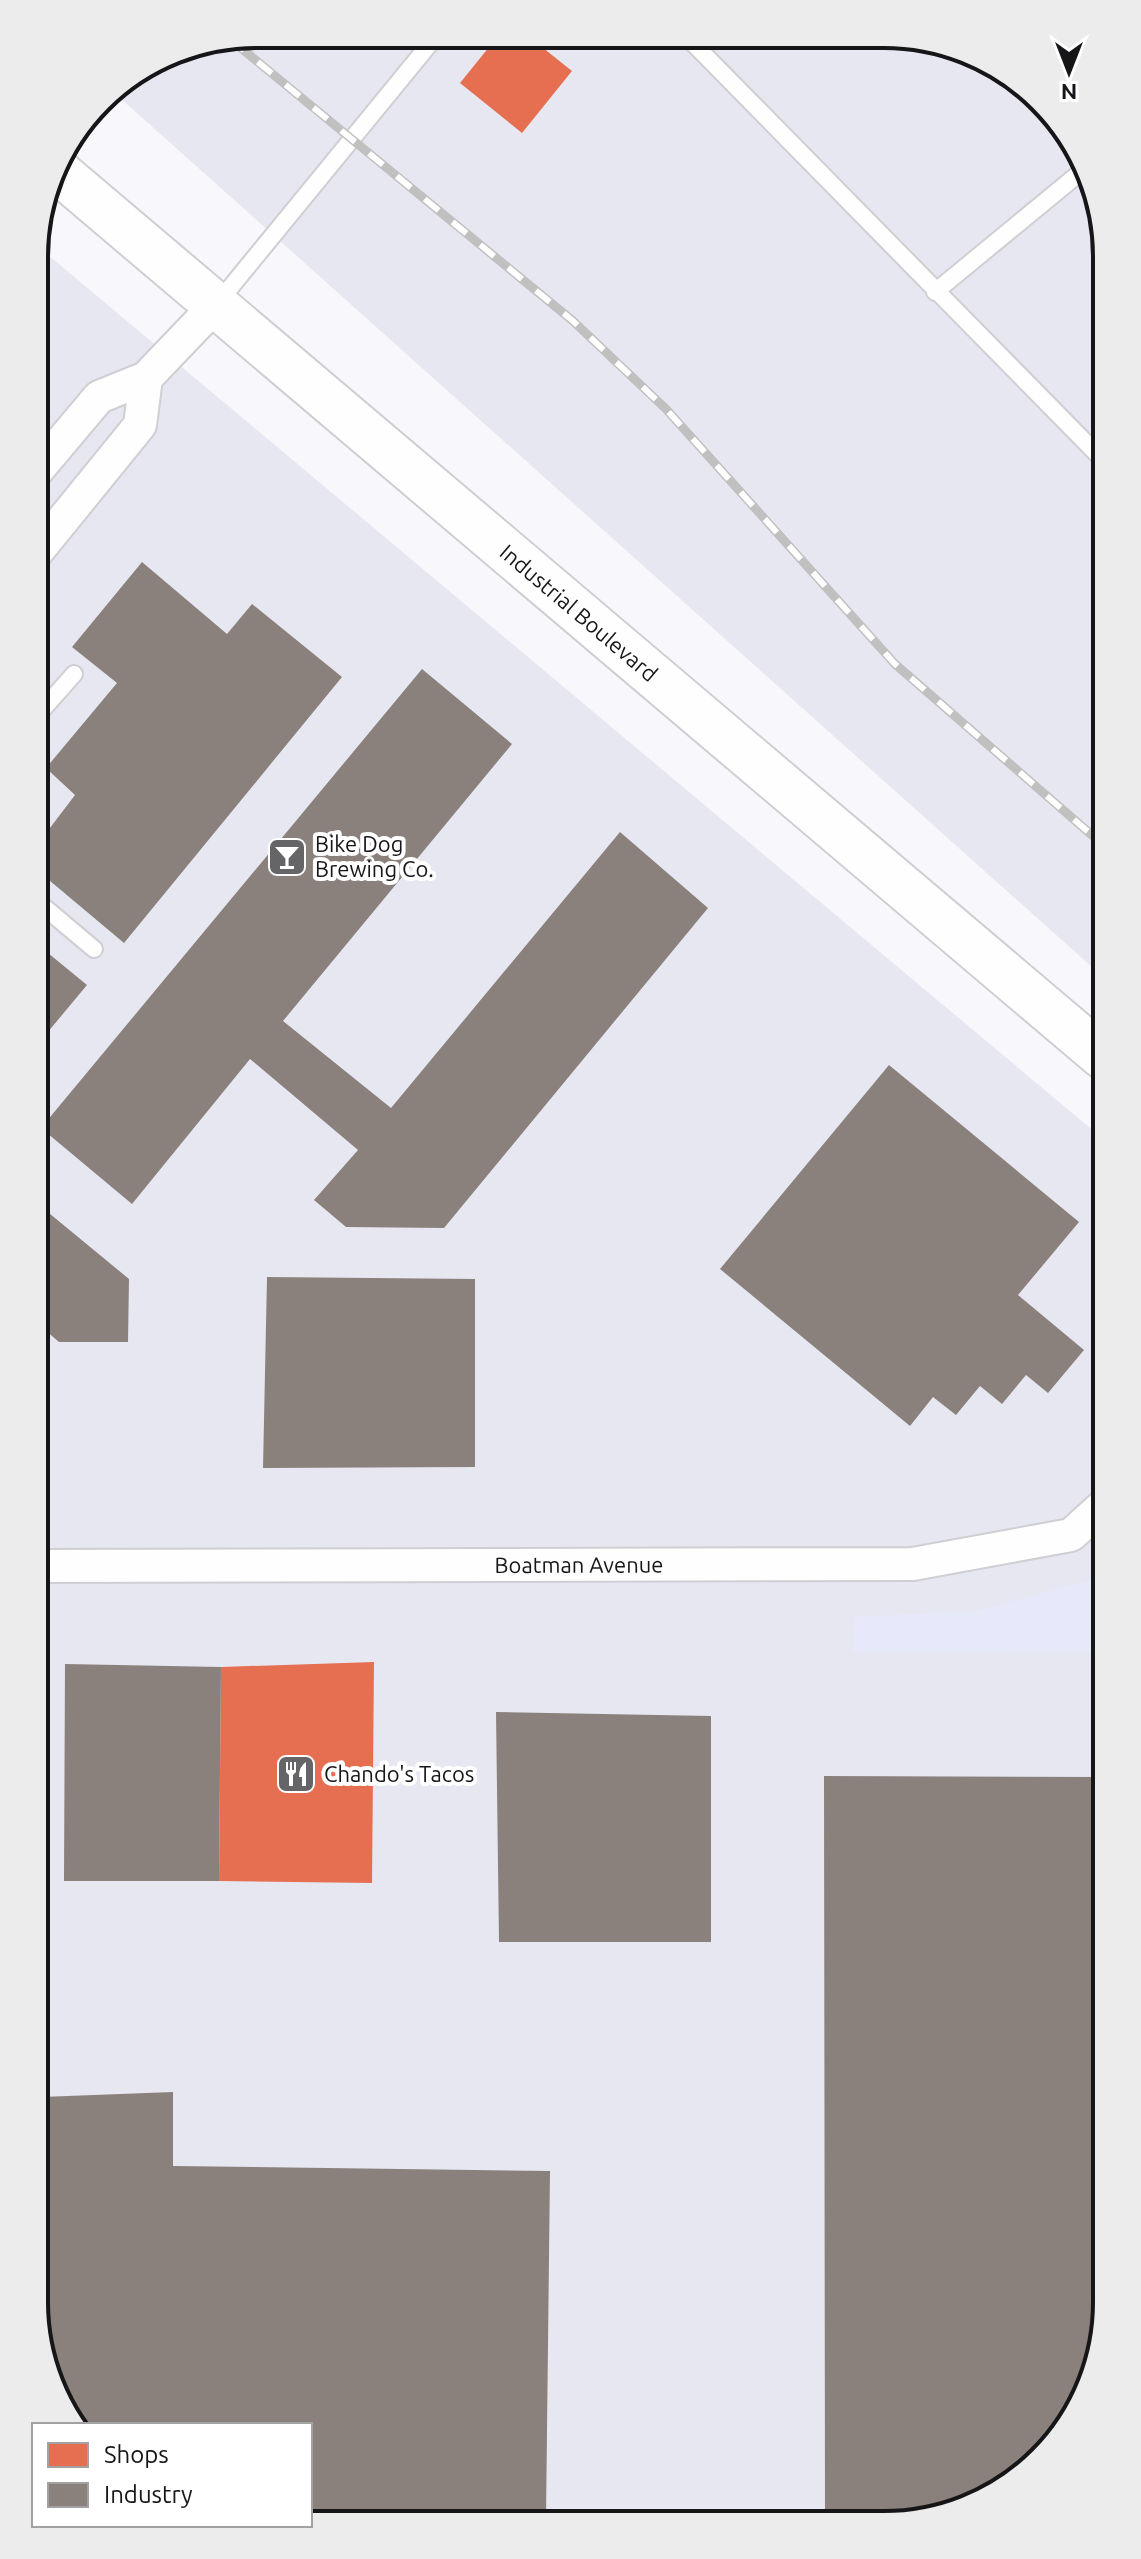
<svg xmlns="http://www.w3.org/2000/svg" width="1141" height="2559" font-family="Ubuntu,sans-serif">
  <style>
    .built { fill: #e7e7f2 }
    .green { fill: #e7e8fa }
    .shops { fill: #e76f51 }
    .industry { fill: #8a817c }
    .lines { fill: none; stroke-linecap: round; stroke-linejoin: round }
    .service-casing { stroke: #cfcfd3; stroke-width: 20 }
    .minor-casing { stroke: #cfcfd3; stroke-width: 36 }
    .secondary-casing { stroke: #cfcfd3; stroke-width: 48 }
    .service { stroke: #fefeff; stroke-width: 16 }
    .minor { stroke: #fefeff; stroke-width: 32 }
    .secondary { stroke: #fefeff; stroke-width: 44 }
    .rail-casing { stroke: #c0c0c0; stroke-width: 9 }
    .rail { stroke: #fff; stroke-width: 6; stroke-dasharray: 18; stroke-linecap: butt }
    .labels { text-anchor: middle; stroke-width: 8; stroke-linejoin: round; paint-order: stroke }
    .street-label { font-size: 22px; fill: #161619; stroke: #fff }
    .poi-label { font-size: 22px; fill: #161619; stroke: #fff; text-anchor: start }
    .rim { fill: none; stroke: #161619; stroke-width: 4 }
  </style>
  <rect width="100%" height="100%" fill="#f7f7fc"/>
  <!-- built -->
  <path class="built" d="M257 34 927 38 1031 90 1099 199 1102 976 110 89 172 51Z
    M35 244 1102 1138 1106 2317 1090 2388 1052 2449 942 2517 310 2520V2425H82L42 2360Z"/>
  <!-- green -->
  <path class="green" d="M1104 1571V1651L853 1652 854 1617 977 1611 1091 1580Z"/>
  <!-- shops -->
  <path class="shops" d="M498 36H528L572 71 522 133 460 83Z
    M374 1662 372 1883 219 1881 221 1667Z"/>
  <!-- industry -->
  <path class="industry" d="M142 562 227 634 252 604 342 677 124 943 37 870V845L75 795 46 768 117 683 72 647Z
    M422 669 512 744 283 1021 391 1108 620 832 708 908 444 1228 346 1227 314 1200 358 1150 250 1059 132 1204 41 1128Z
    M37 944 87 985 37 1045Z
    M889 1065 1079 1222 1018 1295 1084 1350 1048 1393 1026 1375 1002 1404 980 1386 956 1415 933 1397 910 1426 720 1269Z
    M38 1204 129 1279 128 1342H59L38 1324Z
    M267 1277 475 1279V1467L263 1468Z
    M65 1664 221 1667 219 1881H64Z
    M496 1712 711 1716V1942H499Z
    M824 1776 1105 1777 1106 2317 1090 2388 1052 2449 942 2517 825 2518Z
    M173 2092V2166L550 2171 546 2519 310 2520V2425H82L42 2360 41 2097Z"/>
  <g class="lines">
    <defs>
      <path id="service" d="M687 37 1100 457
        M935 292 1082 171
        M216 305 437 35
        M36 717 74 674
        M37 901 94 949"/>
      <g id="minor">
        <path d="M35 473 99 397 146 378 215 306"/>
        <path d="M36 553 140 425 146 378"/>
        <path id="s1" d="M39 1566 913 1564 1071 1535 1104 1505"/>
      </g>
      <g id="secondary">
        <path id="s2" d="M54 168 1102 1056"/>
      </g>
    </defs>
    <!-- service casing -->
    <use href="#service" class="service-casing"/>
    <!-- minor casing -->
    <use href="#minor" class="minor-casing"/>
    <!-- secondary casing -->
    <use href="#secondary" class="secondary-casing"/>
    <!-- service -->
    <use href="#service" class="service"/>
    <!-- minor -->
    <use href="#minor" class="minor"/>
    <!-- secondary -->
    <use href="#secondary" class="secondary"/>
    <defs>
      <path id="rail" d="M230 39 573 321 666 409 895 664 1101 843"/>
    </defs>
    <!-- rail casing -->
    <use href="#rail" class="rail-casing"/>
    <!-- rail -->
    <use href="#rail" class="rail"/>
  </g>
  <!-- icons -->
  <defs>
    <symbol id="bar-square" viewBox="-11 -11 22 22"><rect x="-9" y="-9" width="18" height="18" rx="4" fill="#656568" stroke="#fff"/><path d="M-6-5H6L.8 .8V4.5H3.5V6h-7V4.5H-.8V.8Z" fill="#fff"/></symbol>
    <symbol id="restaurant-square" viewBox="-11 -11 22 22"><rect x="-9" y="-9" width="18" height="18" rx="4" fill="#656568" stroke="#fff"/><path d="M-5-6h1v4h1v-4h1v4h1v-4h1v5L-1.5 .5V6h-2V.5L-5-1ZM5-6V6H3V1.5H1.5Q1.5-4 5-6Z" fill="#fff"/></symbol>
  </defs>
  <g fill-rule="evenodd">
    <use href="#bar-square" x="265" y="835" width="44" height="44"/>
    <use href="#restaurant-square" x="274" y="1752" width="44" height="44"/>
  </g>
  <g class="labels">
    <!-- street labels -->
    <g class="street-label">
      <text dy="8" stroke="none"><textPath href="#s2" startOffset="688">Industrial Boulevard</textPath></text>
      <text dy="8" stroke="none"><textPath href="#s1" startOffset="540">Boatman Avenue</textPath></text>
    </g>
    <!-- poi labels -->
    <g class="poi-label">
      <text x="315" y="852">Bike Dog<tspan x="315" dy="25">Brewing Co.</tspan></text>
      <text x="324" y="1782">Chando's Tacos</text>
    </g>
  </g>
  <!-- crop -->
  <path d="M0 0H1141V2559H0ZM257 48H884A209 209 0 0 1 1093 257V2302A209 209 0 0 1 884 2511H257A209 209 0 0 1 48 2302V257A209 209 0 0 1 257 48Z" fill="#ececed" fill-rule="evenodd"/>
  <path class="rim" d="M257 48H884A209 209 0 0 1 1093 257V2302A209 209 0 0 1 884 2511H257A209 209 0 0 1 48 2302V257A209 209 0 0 1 257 48Z"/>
  <!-- legend -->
  <rect x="32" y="2423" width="280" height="104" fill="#ffffff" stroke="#a2a2a3" stroke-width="2"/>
  <rect x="48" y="2443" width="40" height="24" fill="#e76f51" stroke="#a2a2a3" stroke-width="2"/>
  <text x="104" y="2463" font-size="24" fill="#161619">Shops</text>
  <rect x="48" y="2483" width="40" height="24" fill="#8a817c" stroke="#a2a2a3" stroke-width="2"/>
  <text x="104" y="2503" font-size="24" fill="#161619">Industry</text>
  <!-- north arrow -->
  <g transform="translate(1069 72) rotate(180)" stroke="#ffffff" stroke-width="6" paint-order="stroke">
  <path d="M0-6L14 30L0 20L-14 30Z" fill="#161619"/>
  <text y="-12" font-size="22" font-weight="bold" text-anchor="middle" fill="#161619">N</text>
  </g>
</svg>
